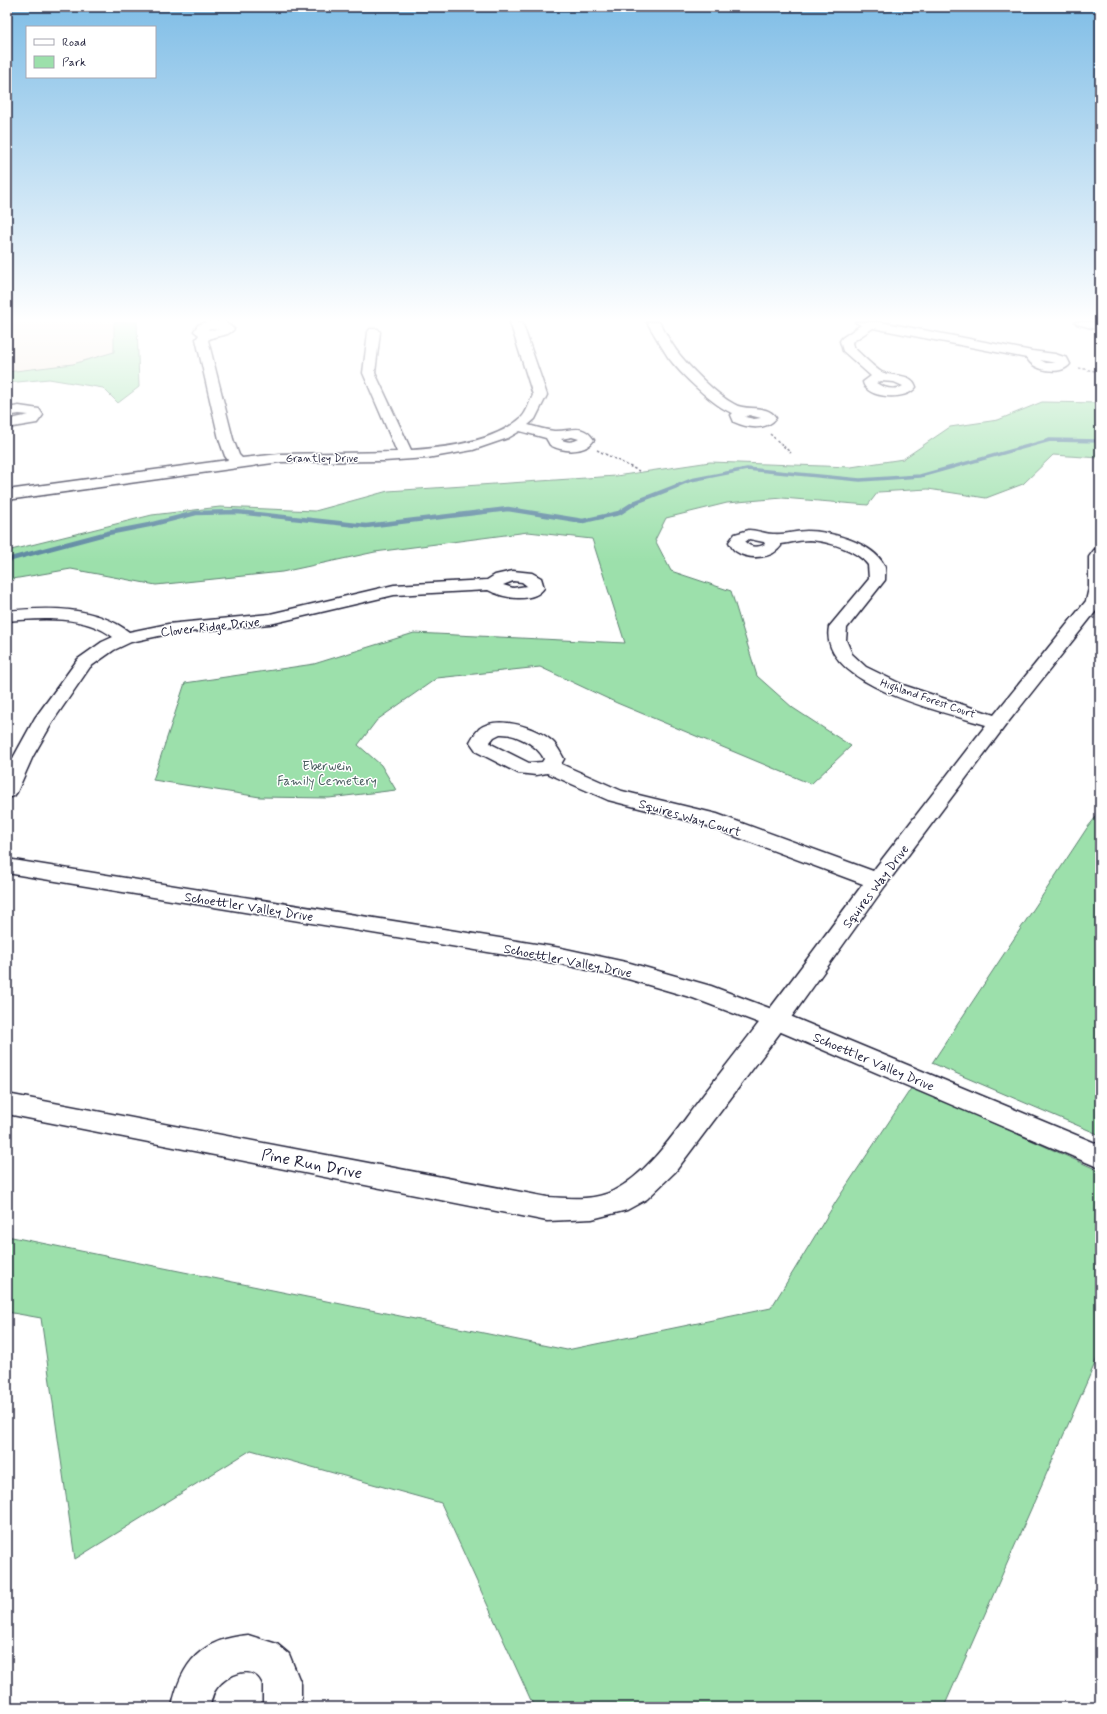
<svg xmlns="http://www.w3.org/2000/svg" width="1107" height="1714" font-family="Mynerve,sans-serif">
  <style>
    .built { fill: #f1e7da }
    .green { fill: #9ce0ab; stroke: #5f8173 }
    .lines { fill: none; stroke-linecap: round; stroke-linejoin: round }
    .stream-far1 { stroke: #5c87a0; stroke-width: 3.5 }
    .stream { stroke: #5c87a0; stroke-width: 4.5 }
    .street-casing { stroke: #22223b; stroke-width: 3 }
    .secondary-casing { stroke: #22223b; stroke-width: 3 }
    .path { stroke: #22223b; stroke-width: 1.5; stroke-dasharray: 2.5 2; stroke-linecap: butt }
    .street { fill: #fff; fill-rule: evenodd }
    .secondary { fill: #fff; fill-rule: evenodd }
    .labels { text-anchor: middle; stroke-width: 3; stroke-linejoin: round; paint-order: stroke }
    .far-street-label { font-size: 11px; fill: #22223b; stroke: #fff }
    .street-label { font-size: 13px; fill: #22223b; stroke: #fff }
    .park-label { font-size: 13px; fill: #475b5d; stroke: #fff }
    .near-street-label { font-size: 16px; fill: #22223b; stroke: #fff }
  </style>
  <rect width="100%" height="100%" fill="#fff"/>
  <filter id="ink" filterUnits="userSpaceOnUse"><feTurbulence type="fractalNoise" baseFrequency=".025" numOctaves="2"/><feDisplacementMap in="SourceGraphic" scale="8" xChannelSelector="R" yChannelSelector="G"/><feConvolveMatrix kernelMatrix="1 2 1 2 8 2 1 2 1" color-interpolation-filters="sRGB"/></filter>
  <g filter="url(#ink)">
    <!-- built -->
    <path class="built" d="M7 322H114V352L73 364 7 372Z"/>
    <!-- green -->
    <path class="green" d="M114 322H137L139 387 118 403 103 388 49 379 7 383V372L73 364 114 352Z
      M1042 402 1100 403V458L1053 455 1023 484 986 498 928 489 878 492 868 505 782 498 727 503 666 518 655 540 671 571 731 591 757 676 793 708 851 746 811 784 617 703 540 667 437 678 377 720 358 745 381 765 396 790 329 798 260 797 153 780 185 683 314 664 414 633 625 643 592 539 528 532 375 552 282 572 156 585 71 569 7 580V551L152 515 220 507 315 511 388 491 616 476 710 462 851 467 903 459 950 427 998 420Z
      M1100 812V1135L932 1063 1087 828Z
      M912 1087 1100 1171V1352L944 1707H534L441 1503 251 1450 75 1559 41 1318 7 1312V1236L567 1350 771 1308 837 1200Z"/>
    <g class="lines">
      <!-- stream-far1 -->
      <path class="stream-far1" d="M674 487 691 480 747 469 860 480 920 476 1050 440 1100 441"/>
      <!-- stream -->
      <path class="stream" d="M7 560 108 533 149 525 196 513 237 512 366 526 508 509 583 521 619 513 636 502 677 486"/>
      <defs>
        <path id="street" d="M206 322H225L234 329C227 338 216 334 208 340L233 439 239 455 242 458 280 454 397 452 363 373 368 332 370 329H378L380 332 375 373 411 450C446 448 495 442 522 417 527 412 530 401 533 395L510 322H522L547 395 535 419 528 425C537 427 545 430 554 431 571 432 582 422 594 440 585 454 563 452 550 445L546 438 520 431 508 438 473 450 427 458 384 461 280 462 7 500V490L228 460 225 456 219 439 196 339 199 335 194 331 198 325ZM211 329H220L207 330ZM572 437 579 439C574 442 566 443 561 439Z
          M647 322H659C666 333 671 344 679 354 691 369 717 395 734 404 746 412 767 403 776 418 767 431 747 428 734 422L731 415 733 413C715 408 679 372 668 357 661 346 654 334 647 322ZM749 415 761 418 754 419 745 417Z
          M855 322H881L1032 351 1055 354 1067 358 1070 364C1061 376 1033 371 1027 358L873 328 852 342 853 347C859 352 878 372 884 373 895 377 912 373 916 387 907 401 866 399 863 382L871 376 843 351 840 341 842 338 861 325ZM1040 360 1056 363H1046ZM881 381 894 382 903 386C894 391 884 388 876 383Z
          M19 406 39 409 43 415 37 423 7 428V420L29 415 19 414 7 416V408Z
          M749 530C757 530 765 534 773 534 785 535 796 531 807 531 830 531 873 543 884 565 886 569 885 575 885 580L847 628 846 640 852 654 866 667 903 685 994 715 1086 601 1089 588V557L1094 550 1100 548V606L1005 726 885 886 785 1026 675 1172 647 1199 627 1210 592 1219 547 1221 7 1114V1094L547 1197C567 1198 594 1201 613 1191 650 1173 679 1126 704 1094 758 1025 811 955 863 884L702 824 608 800 547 773 536 775 518 773 477 752 470 742C472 738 475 733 479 729 497 714 539 728 554 743 558 748 561 753 564 759L561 764 622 791 717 814 873 871 986 725C945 712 818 685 829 627L869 579 868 565C856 549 827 541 809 540 799 540 790 543 781 544V546C772 559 749 560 737 552 733 550 731 546 729 542L735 534ZM749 539 764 542 765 544C758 548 751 548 745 542ZM500 734C515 733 538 745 544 759L542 762 529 763 491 744 490 742 494 737Z
          M513 571 532 573 541 578 544 588C533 604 503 598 488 590L394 595 270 624 168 634 131 642 114 650 90 667 55 718 33 756 17 792 14 796 7 798V769L35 718 78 659 102 642 113 637C85 615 41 618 7 621V611C48 607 95 606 129 632L168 624 270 614 394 585 487 580 495 575ZM513 581 522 582 527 586 513 588 503 585Z
          M248 1635 277 1644 289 1654 301 1684V1707H263V1684C254 1662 226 1674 216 1689 212 1694 211 1701 210 1707H172C181 1662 202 1639 248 1635Z"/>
        <path id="secondary" d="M1075 322H1100V330L1077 324Z
          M7 859 561 948 630 963 711 986 785 1014 1100 1145V1168L767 1026 693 998 628 979 561 964 7 873Z"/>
      </defs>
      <!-- street casing -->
      <use href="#street" class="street-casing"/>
      <!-- secondary casing -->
      <use href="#secondary" class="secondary-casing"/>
      <!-- path -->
      <path class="path" d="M1079 368 1100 372
        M770 434 791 453
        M597 450 639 471"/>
      <!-- street -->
      <use href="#street" class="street"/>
      <!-- secondary -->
      <use href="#secondary" class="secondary"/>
    </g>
  </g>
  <!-- sky -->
  <linearGradient id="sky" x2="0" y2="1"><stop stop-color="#7fbde6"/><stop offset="0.57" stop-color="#fff"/><stop offset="1" stop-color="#fff" stop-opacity="0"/></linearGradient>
  <rect width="1107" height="562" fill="url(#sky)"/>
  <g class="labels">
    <!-- far-street labels -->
    <g class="far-street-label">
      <text x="322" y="462">Grantley Drive</text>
      <text transform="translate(928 698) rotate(19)" y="4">Highland Forest Court</text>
    </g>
    <!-- street labels -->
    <g class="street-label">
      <text transform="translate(210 626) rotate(-6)" y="5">Clover Ridge Drive</text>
      <text transform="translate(690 817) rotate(16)" y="5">Squires Way Court</text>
      <text transform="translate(875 886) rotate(-53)" y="5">Squires Way Drive</text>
      <text transform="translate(249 906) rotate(9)" y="5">Schoettler Valley Drive</text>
      <text transform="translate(568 960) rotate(11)" y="5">Schoettler Valley Drive</text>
      <text transform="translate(874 1061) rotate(23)" y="5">Schoettler Valley Drive</text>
    </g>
    <!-- park labels -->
    <g class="park-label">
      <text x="327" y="770">Eberwein<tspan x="327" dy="15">Family Cemetery</tspan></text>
    </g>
    <!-- near-street labels -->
    <g class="near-street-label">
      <text transform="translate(312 1163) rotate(11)" y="6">Pine Run Drive</text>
    </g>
  </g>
  <!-- margin -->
  <rect width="1107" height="1714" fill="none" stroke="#fff" stroke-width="24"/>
  <rect x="12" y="12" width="1083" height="1690" fill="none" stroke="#22223b" stroke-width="1.5" filter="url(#ink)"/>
  <!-- legend -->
  <rect x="26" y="26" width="130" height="52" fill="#ffffff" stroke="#a7a7b1"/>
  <rect x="34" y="39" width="20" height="6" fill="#ffffff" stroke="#a7a7b1"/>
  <text x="62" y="46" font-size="12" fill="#22223b">Road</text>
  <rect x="34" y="56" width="20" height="12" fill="#9ce0ab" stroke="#a7a7b1"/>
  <text x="62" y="66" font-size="12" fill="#22223b">Park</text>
</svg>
